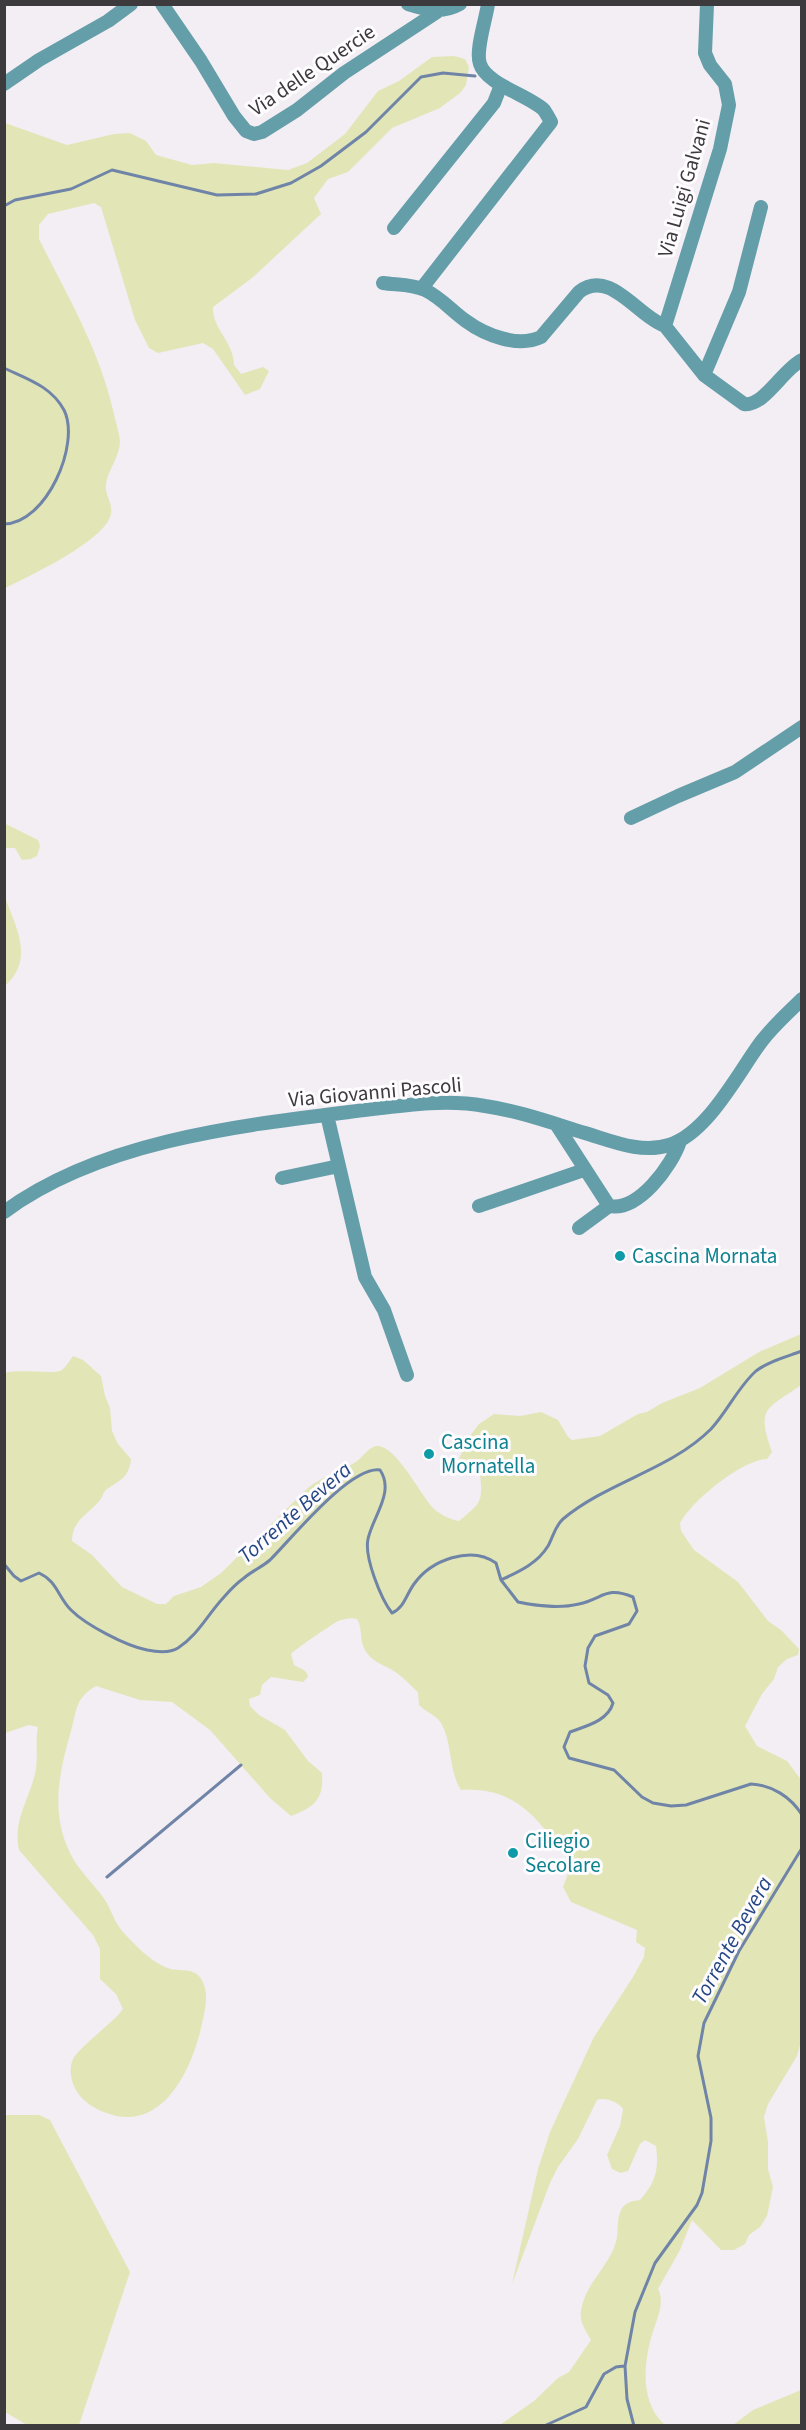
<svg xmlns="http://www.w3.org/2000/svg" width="806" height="2430" font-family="'Source Sans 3',sans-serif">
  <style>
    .green { fill: #e2e6b7 }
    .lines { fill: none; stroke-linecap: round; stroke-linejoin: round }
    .stream { stroke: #6f84a7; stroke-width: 3 }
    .minor { stroke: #649ea9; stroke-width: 14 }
    .culture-dot { fill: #0f9aa8; stroke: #fefcff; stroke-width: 2 }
    .labels { text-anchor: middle; stroke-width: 6; stroke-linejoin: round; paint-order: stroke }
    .street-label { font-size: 21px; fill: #3c3a3d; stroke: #fefcff }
    .culture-label { font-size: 21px; fill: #0d838f; stroke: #fefcff; text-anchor: start }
    .water-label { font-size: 22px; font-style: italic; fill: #244784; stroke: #fefcff }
  </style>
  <rect width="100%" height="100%" fill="#f3edf4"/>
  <!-- green -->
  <path class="green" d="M454 56 465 59 469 67 466 85 460 93 440 108 392 128 348 172 328 179 314 198 321 214 252 278 213 307C212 329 234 342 234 365L241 374 263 367 269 371 260 389 245 395 213 349 203 343 158 353 149 348 135 320 101 207 94 203 48 214 39 225V239C67 295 99 349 113 410 115 420 119 431 120 441 120 457 108 469 106 484 104 498 118 506 107 523 90 547 32 575 5 588V123L67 145 114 134 130 133 146 141 156 155 192 165 214 163 288 170 307 163 345 134 378 91 399 81 432 57Z
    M4 823 38 840 40 846 37 856 31 859 22 860 15 848H5Z
    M5 897C16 928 35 959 5 986Z
    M801 1334V1385C766 1410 756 1407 772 1452L767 1459C741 1460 692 1501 680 1523L681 1531 694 1550 738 1582 768 1621 781 1630 799 1649 798 1655 787 1659 778 1667 774 1679 762 1694 745 1726 757 1746 787 1761 802 1781 801 2041 797 2056 768 2104 764 2117 768 2142V2169L773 2187 767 2216 760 2227 749 2235 745 2244 734 2250H721L692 2220 680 2250 658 2289C666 2303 655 2323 651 2338 643 2367 641 2404 665 2425H500L534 2401 558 2378 569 2372 591 2340C586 2331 579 2322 581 2311 585 2283 609 2267 616 2242 619 2232 616 2220 621 2210 625 2202 633 2201 640 2200 656 2182 659 2169 656 2146L645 2140 640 2144 628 2171 620 2173 612 2169 607 2155 620 2126 623 2109C618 2102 605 2097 597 2100L578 2139 558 2167 550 2183 512 2284 538 2169 550 2132 594 2037 633 1977 644 1957 645 1948 636 1942 637 1930 571 1902 563 1887 572 1863C539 1823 520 1786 461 1790 448 1770 453 1744 441 1723 436 1715 426 1712 419 1705L418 1692C410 1685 401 1675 392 1670 382 1664 371 1661 365 1650 359 1640 363 1628 357 1619 350 1617 344 1619 338 1621 334 1623 294 1650 291 1654L294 1665C300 1669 307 1669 308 1677L303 1682 271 1677 262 1685 260 1695 249 1699 250 1706 259 1715 285 1730 308 1761 322 1773C324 1799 315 1807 291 1816L270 1798 210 1730 172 1702 140 1700 96 1686C75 1698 77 1710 71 1731 58 1775 49 1819 75 1862 83 1874 94 1885 103 1897 111 1908 114 1922 123 1932 136 1946 148 1959 165 1967 179 1974 199 1963 205 1988 208 2001 204 2014 201 2028 192 2067 166 2126 116 2116 105 2113 92 2108 84 2100 73 2091 67 2072 73 2059 77 2050 110 2024 118 2015L123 2009 116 1994 100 1979V1949L93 1935 19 1850C12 1820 31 1797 36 1769 38 1754 35 1741 38 1727L29 1725 5 1733V1373C20 1369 51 1374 60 1371 65 1369 69 1361 73 1356L83 1360 101 1376 105 1396 110 1408 112 1431 118 1444 131 1459C129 1477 121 1480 107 1489 103 1492 103 1496 100 1500 88 1515 72 1520 72 1541L92 1555 122 1587 157 1604H166L174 1596 201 1587 221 1573 309 1487C323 1476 339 1472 354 1463 362 1459 367 1448 376 1446 395 1443 421 1496 434 1509 441 1515 451 1520 459 1521 481 1503 483 1502 480 1474 473 1467 468 1468 460 1473L454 1470 469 1437 479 1424 494 1414 520 1416 541 1412 558 1420 568 1437 572 1440 600 1436 638 1414 647 1412 662 1403 700 1388 759 1352Z
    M4 2115H39L50 2120 130 2272 79 2425H27L5 2412Z
    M801 2390V2425H733L753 2410Z"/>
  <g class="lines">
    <!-- stream -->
    <path class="stream" d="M4 206 15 200 71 189 112 170 217 195 256 194 291 183 321 166 366 132 421 77 443 73 475 76
      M4 368C27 379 51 386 64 410 81 444 46 524 4 524
      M4 1564 14 1576 21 1581 39 1573C57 1581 58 1597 71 1610 86 1625 126 1646 147 1650 157 1652 170 1653 178 1648 198 1635 208 1614 224 1597 230 1590 237 1583 244 1578 252 1571 262 1567 270 1560 292 1538 350 1466 380 1470 395 1492 373 1516 368 1539 364 1557 381 1599 392 1613 404 1608 406 1595 414 1584 431 1560 471 1545 496 1563L501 1580 518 1602C538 1606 559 1609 579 1604 604 1598 606 1586 633 1597L637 1611 629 1624 595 1636 588 1648 585 1666 589 1683 608 1695 613 1703C608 1721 586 1726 570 1732L564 1747 569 1758 614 1770 642 1797 653 1803 671 1806 686 1805 751 1784C772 1785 791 1797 802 1815
      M501 1580C518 1572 537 1564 548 1546 553 1537 555 1526 563 1519 607 1482 670 1470 711 1429 727 1412 738 1387 756 1371 769 1361 786 1357 802 1351
      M107 1877 241 1765
      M544 2426 586 2407 604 2374 616 2367 624 2366
      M634 2426 627 2399 625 2366 635 2312 655 2263 697 2205 702 2193 711 2141V2118L698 2056 704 2023 739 1951 802 1848"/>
    <!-- minor -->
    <path class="minor" d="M162 4 201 61 234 116 246 131 254 134 262 132 297 110 344 73 437 12
      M408 4C427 10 442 14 460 4
      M707 4 705 53 710 65 725 84 729 105 720 149 665 326 704 375 744 404C764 407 783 369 802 360
      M4 84 39 60 108 21 131 4
      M394 228 494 103 501 85
      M383 283C396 285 412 284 425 290 440 297 452 311 466 321 485 335 518 348 541 337L579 292C610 268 637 316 665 326
      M422 288 551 122C549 118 546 113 544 110 530 96 486 84 480 64 475 51 486 19 488 4
      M704 375 739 292 761 207
      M631 818 678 796 735 772 802 727
      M327 1115 365 1277 384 1310 407 1375
      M556 1124 609 1206C638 1212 672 1166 680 1141
      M282 1178 339 1166
      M479 1206 584 1170
      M4 1212C99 1142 235 1126 349 1112 394 1107 440 1098 485 1106 519 1111 552 1123 585 1133 612 1141 641 1154 669 1145 708 1133 738 1073 761 1042 773 1026 788 1013 802 999
      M579 1228 609 1206"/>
  </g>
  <!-- markers -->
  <g class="culture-dot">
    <circle cx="620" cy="1256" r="6"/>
    <circle cx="429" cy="1454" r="6"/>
    <circle cx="513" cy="1853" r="6"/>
  </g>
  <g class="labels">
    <!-- street labels -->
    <g class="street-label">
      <text transform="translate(312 70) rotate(-34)" y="7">Via delle Quercie</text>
      <text transform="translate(684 188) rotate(-74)" y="7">Via Luigi Galvani</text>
      <text transform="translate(375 1092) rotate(-5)" y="7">Via Giovanni Pascoli</text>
    </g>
    <!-- culture labels -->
    <g class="culture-label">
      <text x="632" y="1263">Cascina Mornata</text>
      <text x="441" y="1449">Cascina<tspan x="441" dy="24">Mornatella</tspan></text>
      <text x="525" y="1848">Ciliegio<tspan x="525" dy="24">Secolare</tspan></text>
    </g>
    <!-- water labels -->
    <g class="water-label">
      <text transform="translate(294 1512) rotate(-41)" y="8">Torrente Bevera</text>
      <text transform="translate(731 1940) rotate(-61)" y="8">Torrente Bevera</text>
    </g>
  </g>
  <!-- border -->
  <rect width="806" height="2430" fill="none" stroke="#3c3a3d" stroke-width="12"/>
</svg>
